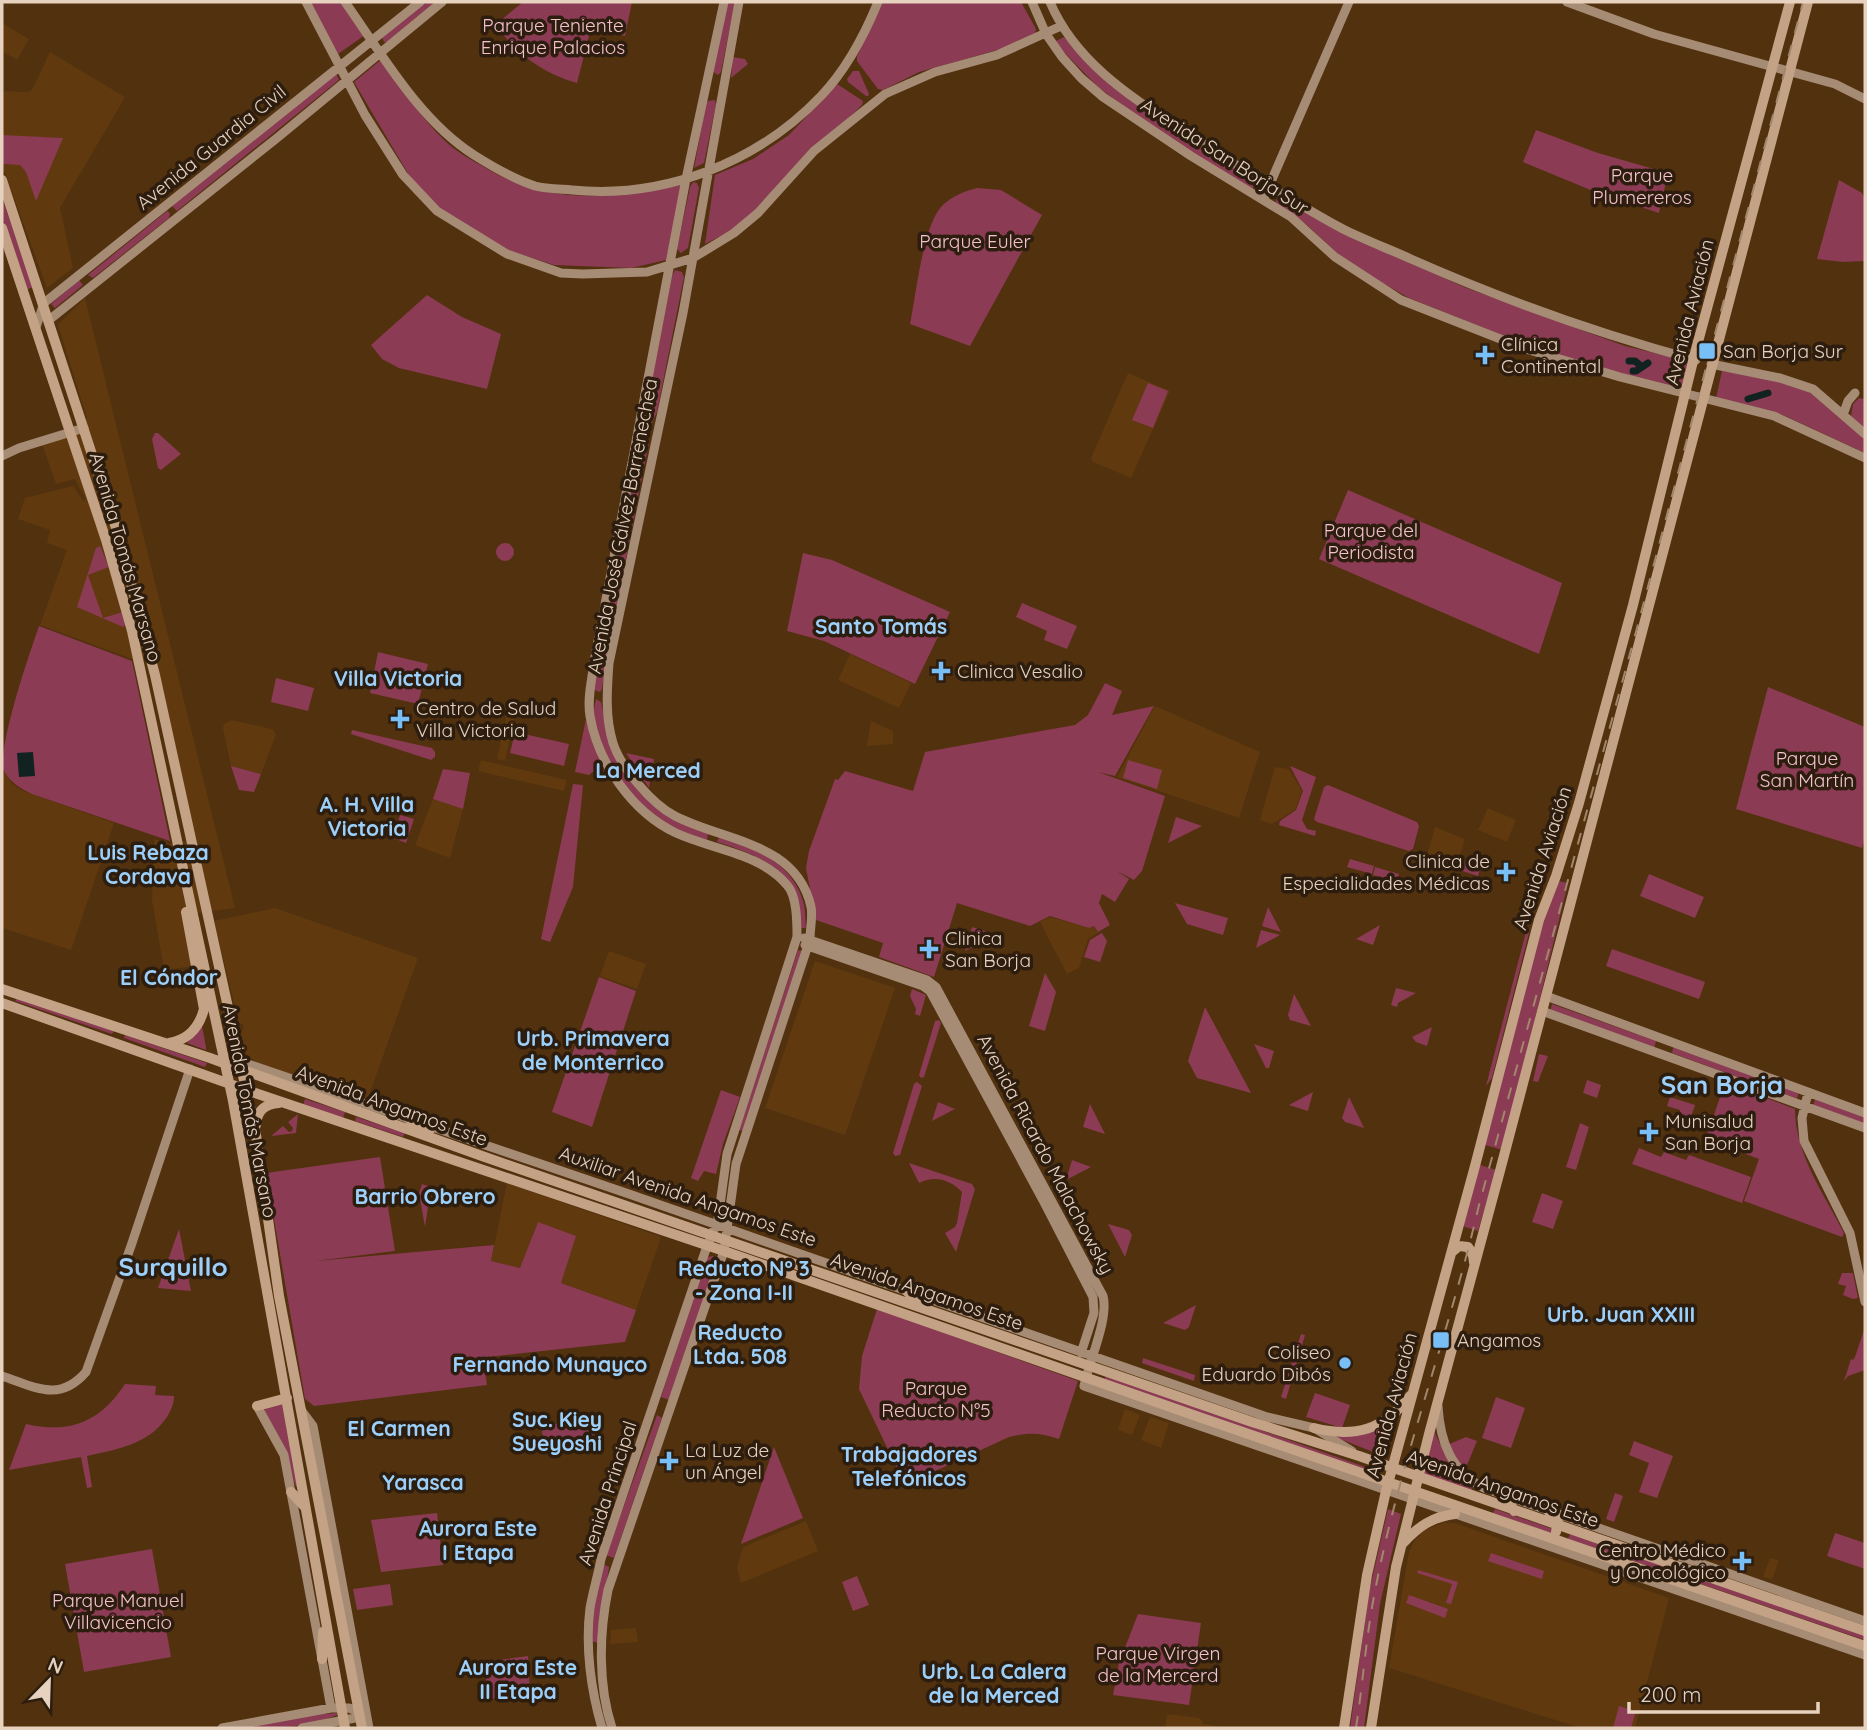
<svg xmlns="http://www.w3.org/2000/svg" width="1867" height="1730" font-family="Quicksand,sans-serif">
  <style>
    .built { fill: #60390f }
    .green { fill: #8b3b53 }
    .water { fill: #112220 }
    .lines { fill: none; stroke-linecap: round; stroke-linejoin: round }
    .canal { stroke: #112220; stroke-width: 7 }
    .secondary { stroke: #a68c75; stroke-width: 9 }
    .primary { stroke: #c4a285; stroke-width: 10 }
    .rail { stroke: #a2876d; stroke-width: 2; stroke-dasharray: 12 12; stroke-linecap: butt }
    .poi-dot { fill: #78bff7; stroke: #2c1d0f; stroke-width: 2.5 }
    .labels { text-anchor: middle; stroke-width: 7; stroke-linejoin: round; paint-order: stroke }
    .park-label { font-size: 19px; fill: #f4c2cd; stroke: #2c1d0f }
    .street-label { font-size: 19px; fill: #e7d2c0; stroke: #2c1d0f }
    .poi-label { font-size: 19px; fill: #e7d2c0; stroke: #2c1d0f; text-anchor: start }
    .neighbourhood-label { font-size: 21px; font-weight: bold; fill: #9cd0fa; stroke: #2c1d0f }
    .district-label { font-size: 26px; font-weight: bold; fill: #9cd0fa; stroke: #2c1d0f }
  </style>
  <rect width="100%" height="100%" fill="#52310e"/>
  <!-- built -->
  <path class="built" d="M2 23 29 39 17 60 2 51Z
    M50 52 125 97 60 208 73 268 47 288 2 165V91L28 92 32 90Z
    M85 298 235 908 184 915 194 966 164 970 152 900 154 839 169 844 194 840 154 657 132 659 40 625 67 550 47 543 50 530 18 519 25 498 73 486 84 502 85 498 75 479 56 484 42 444 87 418 58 325Z
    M1128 373 1170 391 1131 478 1093 462 1091 458Z
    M850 654 911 683 899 708 838 680Z
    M1155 706 1260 752 1239 818 1117 777Z
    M507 713 515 715 505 761 497 759Z
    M231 720 272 729 276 734 261 774 231 766 223 728 224 724Z
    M871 721 893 731V744L867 746Z
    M481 760 567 780 564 791 478 771Z
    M1275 767 1289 769 1302 791 1295 810 1272 824 1260 820Z
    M2 769 12 784 21 790 114 823 71 950 2 928Z
    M433 799 463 809 450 858 415 845Z
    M1488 808 1516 820 1507 842 1478 830Z
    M1435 827 1465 839 1456 869 1426 859Z
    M275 908 418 958 367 1101 256 1062 243 1052 240 1038 244 1025 239 1023 214 921Z
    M1050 917 1089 928 1094 926 1098 933 1088 939 1079 968 1067 974 1040 922Z
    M609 951 646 964 637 989 600 976Z
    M815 961 895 988 845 1135 765 1108Z
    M507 1183 661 1237 636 1310 561 1283 538 1222 521 1268 491 1261Z
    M1125 1409 1140 1415 1132 1435 1118 1430Z
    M1150 1417 1169 1423 1161 1448 1141 1440Z
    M806 1521 818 1551 741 1583 737 1568 743 1547Z
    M1443 1523H1455L1669 1598 1635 1728H1581L1389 1668 1409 1552 1415 1540 1423 1531Z
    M1770 1558 1779 1560 1772 1579 1763 1577Z
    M636 1628 638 1642 610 1644 611 1630Z
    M1167 1714 1200 1718 1203 1724 1230 1728H1165Z"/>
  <!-- green -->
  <path class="green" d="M310 2H341L365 35 338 54Z
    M424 2H438L388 42H384L382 37Z
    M523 2H632L625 36 591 28 577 83C541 73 518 54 495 25Z
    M727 2H735L721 72 718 75 712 71Z
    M883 2H1021L1036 29 1035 33 1001 49 919 72 883 90 878 89 857 61V56Z
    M1064 37 1100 75 1257 182 1252 190 1141 120 1097 86 1054 42Z
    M733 57 745 59 748 64 731 78Z
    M382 59C401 86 420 117 444 140 455 151 470 159 484 167 549 206 610 198 682 185L666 260 631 268 554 265 504 249 440 208 410 177 354 82Z
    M853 71H859L869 94 868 96H866L848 82 847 79Z
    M336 73 339 80 177 211 171 205Z
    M837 84 863 101 862 105 738 227 705 244 715 175 753 159 789 135Z
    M715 100 716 105 704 163 694 168 706 104 708 101Z
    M1536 130 1598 153 1668 173 1659 213 1593 191 1523 162Z
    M2 135 63 138 36 201 26 172 20 165 3 164Z
    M1839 180 1862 193 1865 199V261L1843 262 1817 259Z
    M693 182 697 183 699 188 688 248 681 253 677 249 690 187Z
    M977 188 1001 190 1042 215 970 346 910 324C916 295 923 225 942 206 952 196 963 192 977 188Z
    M1279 195 1390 254 1464 287 1625 346 1688 361 1681 389 1649 382 1529 346 1409 298 1349 264 1308 226 1275 203Z
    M2 198 33 287 26 290 2 217Z
    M167 211 170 213 169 218 93 278 88 275Z
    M675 270 682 272 684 277 657 412 652 423H646L644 419 672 276Z
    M79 280 83 285 55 308 51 304Z
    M427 295 462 317 501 334 487 389 399 368 382 359 371 345Z
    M1722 371C1753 376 1787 378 1814 395 1832 406 1849 424 1865 438V453L1783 415 1716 398Z
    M1148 383 1168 391 1153 428 1132 420Z
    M1859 398 1865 399V430L1851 416 1853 404Z
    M155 433H158L181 454 161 470 158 468 152 439Z
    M644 439 649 442 614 619 608 620 606 619 640 441Z
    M1348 490 1562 583 1539 654 1319 559Z
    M496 552a9 9 0 1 1 18 0a9 9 0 1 1-18 0Z
    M100 546 109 567 88 575 103 618 123 612 125 625 123 627 77 607 96 548Z
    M803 553 832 560 950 612 915 684 824 641 787 631Z
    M1022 603 1077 626 1067 649 1044 640 1047 631 1016 617Z
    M39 626 132 661 170 841 32 794C20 788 9 782 3 769 0 739 28 658 39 626Z
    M605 644 608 649 602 689 600 692 594 690 601 645Z
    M378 652 428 664 418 704 370 693Z
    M276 678 314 688 308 711 271 702Z
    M1105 683 1122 691 1112 715 1154 706 1115 776 1098 772 1165 796 1142 871 1134 880 1117 871 1129 879 1115 902 1102 894 1099 903 1110 925 1098 932 1094 926 1089 928 1050 916 1030 926 957 903 934 977 879 957 883 943 816 920 806 868 809 851 835 779 838 780 845 771 913 791 925 752 1075 725 1088 715Z
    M1768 687 1865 727V835L1862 848 1736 809Z
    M596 699 601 702C609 738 617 774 646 798 664 813 688 822 708 833L707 840 705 841 665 824 630 794 603 750 593 714Z
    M586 719 602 764 589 775 575 772Z
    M352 730 432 748 435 752V757L431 760 351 734Z
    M515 732 569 744 564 766 510 753Z
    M626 753 654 759 649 788Z
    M1128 760 1162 770 1157 789 1123 778Z
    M231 766 261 774 254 792 239 790Z
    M1290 766 1316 777 1302 820 1307 829 1316 831 1315 836 1279 825 1280 821 1296 810 1303 791Z
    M443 769 470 773 463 809 433 799Z
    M573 784 583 785 573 887 550 942 541 939Z
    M1328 785 1417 822 1419 826 1413 849 1409 851 1317 822 1314 819 1324 787Z
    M400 815 414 819 406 843 393 838Z
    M1176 817 1202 826 1168 843Z
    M719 837C754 849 791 861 803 901 806 909 805 920 806 928H800C802 873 762 856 717 842Z
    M1350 859 1374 866 1372 874 1347 867Z
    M1459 859 1481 865 1478 876 1456 869Z
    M1375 867 1399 874 1397 882 1373 875Z
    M1533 870 1541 873 1543 878 1532 894 1526 892Z
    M1649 874 1704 897 1695 918 1640 896Z
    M1558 881 1568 883 1503 1150 1485 1145 1541 928Z
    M1175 903 1228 918 1223 935 1187 924Z
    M1268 907 1281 932 1262 926Z
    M1380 925 1373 945 1356 939Z
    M972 927 997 935 965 951Z
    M1527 928 1530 929 1492 1078 1486 1086Z
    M1261 930 1280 935 1256 948Z
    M1102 933 1107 941 1100 962 1084 957 1090 940Z
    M1612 949 1705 982 1699 999 1606 966Z
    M798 950 802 951 743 1131 739 1130Z
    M1045 973 1056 992 1045 1031 1029 1026Z
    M599 977 636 991 592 1127 552 1112Z
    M1396 988 1416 993 1398 1003 1397 1007 1391 1005Z
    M912 989 926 995 920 1016 915 1014 916 1009 910 996Z
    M1294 994 1311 1026 1290 1020 1288 1015Z
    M17 998 114 1031 112 1034 15 1001Z
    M1552 1004 1656 1041 1654 1049 1550 1012Z
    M1205 1007 1251 1093 1197 1078 1188 1061Z
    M939 1020 941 1023 924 1077 921 1078 919 1075 935 1021Z
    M202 1026 206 1047V1050L187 1043Z
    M1432 1027 1427 1046 1416 1042 1412 1037Z
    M125 1035 207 1063 205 1067 124 1038Z
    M1254 1044 1274 1051 1269 1068H1266Z
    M1674 1045 1799 1091 1797 1099 1672 1053Z
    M1539 1054 1548 1056 1538 1082 1533 1081Z
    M1587 1080 1601 1085 1597 1098 1583 1093Z
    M917 1082 922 1086 900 1155 895 1156 893 1153 914 1084Z
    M1725 1082 1795 1109C1795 1154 1824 1194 1844 1233L1842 1237 1744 1201 1759 1159 1706 1139Z
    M721 1090 740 1097 723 1144 716 1174 704 1171 698 1181 691 1178Z
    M1313 1092 1308 1111 1289 1105Z
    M1349 1097 1364 1128 1345 1122 1342 1118Z
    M1670 1097 1695 1105 1690 1120 1679 1116 1680 1110 1667 1106Z
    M305 1099 345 1112 343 1118 303 1105Z
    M1815 1099 1865 1116V1124L1813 1107Z
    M938 1102 955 1109 932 1121Z
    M1090 1104 1105 1134 1083 1127Z
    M298 1114 296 1133 271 1136 283 1126 289 1132 292 1131 293 1128 288 1122Z
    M356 1117 405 1133 403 1137 355 1121Z
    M1580 1123 1589 1127 1576 1170 1566 1167Z
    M1639 1148 1661 1157 1664 1152 1686 1160 1689 1155 1751 1177 1742 1203 1632 1164Z
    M380 1157 395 1251 315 1261 494 1245 491 1261 520 1268 538 1222 576 1236 561 1283 636 1310 625 1342 487 1357 484 1366 487 1385 314 1406 305 1399 266 1173Z
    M1072 1160 1091 1167 1066 1180Z
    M909 1163 972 1184 975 1189 956 1252 945 1233 955 1227 957 1223 962 1192C950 1179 934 1175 919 1183Z
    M1480 1165 1496 1170 1478 1231 1462 1226Z
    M422 1184 431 1187 425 1227 419 1193Z
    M1542 1193 1563 1201 1553 1229 1532 1222Z
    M1108 1224 1129 1230 1132 1235 1125 1257Z
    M179 1229 191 1291 158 1288Z
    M713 1256 717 1261 669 1400 661 1397 707 1257Z
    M1842 1273H1853L1858 1298 1853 1299 1843 1295 1846 1286 1838 1284Z
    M1196 1305 1189 1327 1185 1330 1163 1323Z
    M877 1309 1078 1381 1059 1439C1041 1433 1028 1432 1009 1437L905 1485 859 1389 862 1356Z
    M1865 1327V1370L1848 1376 1844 1381 1851 1359 1853 1360 1855 1357Z
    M1301 1334 1305 1335 1286 1399 1281 1397Z
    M1143 1358 1195 1375 1194 1381 1142 1363Z
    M1106 1375 1371 1469 1370 1474 1104 1381Z
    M125 1384 156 1386 155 1395 174 1396C174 1404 171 1410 167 1417 148 1445 117 1449 87 1456L92 1487 87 1488 81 1457 9 1470 26 1424C70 1434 100 1422 125 1384Z
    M1315 1393 1350 1405 1342 1428 1306 1417Z
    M1496 1397 1525 1408 1511 1448 1482 1438Z
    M281 1404 284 1405 299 1491 293 1481 289 1462 264 1411 265 1408Z
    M657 1415 662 1418 614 1558 606 1555Z
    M1397 1417 1386 1457 1335 1437Z
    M595 1418 597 1434 544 1443 541 1426Z
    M1433 1429 1451 1467 1471 1486 1472 1491 1423 1474Z
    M1466 1437 1477 1441 1465 1470 1447 1445Z
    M1634 1441 1673 1456 1657 1498 1639 1492 1649 1463 1629 1455Z
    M774 1447 803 1518 741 1544Z
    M1615 1493 1623 1496 1614 1522 1606 1519Z
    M1388 1509 1401 1514 1380 1604 1364 1728H1350L1369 1592Z
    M1495 1509 1553 1529 1551 1533 1493 1513Z
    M437 1513 443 1565 381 1572 371 1520Z
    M1835 1533 1865 1543V1569L1827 1556Z
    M1570 1534 1865 1635V1640L1568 1539Z
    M152 1549 171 1657 84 1672 65 1564Z
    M1491 1553 1544 1571 1542 1579 1488 1561Z
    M603 1564 609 1567 598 1643 592 1641 594 1603Z
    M1418 1570 1458 1582 1451 1604 1446 1603 1452 1584 1417 1573Z
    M857 1576 869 1605 853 1611 842 1582Z
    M390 1584 393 1605 357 1610 353 1589Z
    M1409 1595 1448 1609 1445 1618 1406 1603Z
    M1138 1614 1201 1623 1189 1705 1113 1695 1119 1663Z
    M528 1656 530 1694 488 1699 484 1662Z
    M1619 1706 1636 1711 1631 1728H1613Z
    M337 1713V1715C306 1729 272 1728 239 1728L308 1715Z"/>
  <!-- water -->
  <path class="water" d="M33 752 35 776 19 777 17 753Z"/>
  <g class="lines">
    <!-- canal -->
    <path class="canal" d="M1629 361H1635L1641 366
      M1633 371H1636L1648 363
      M1748 399 1768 393"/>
    <!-- secondary -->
    <path class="secondary" d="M306 2 365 115 403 175 437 211 507 254 561 273 582 274 647 272 693 258 734 233 758 213 814 151 885 94 935 72 997 55 1061 26
      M345 2C382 54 419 120 474 155 493 167 513 179 535 186 546 189 560 189 572 190 664 199 757 163 821 96 847 69 864 36 878 2
      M1032 2 1046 34 1062 57 1081 78 1103 97 1191 156 1291 217 1335 257 1401 300 1526 349 1620 377 1774 416 1865 458
      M1050 2C1077 66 1138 101 1194 138 1243 169 1292 202 1343 229 1365 240 1389 249 1411 259 1504 300 1599 334 1696 360
      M1567 2 1654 34 1835 84 1865 99
      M1263 200 1349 2
      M49 320 277 138 442 2
      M36 327 44 303 420 2
      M1711 364 1780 378 1813 389 1865 434
      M1843 415 1848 401 1855 393
      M2 456 19 448 84 428
      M804 938 927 980 936 987 1103 1296C1109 1319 1089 1361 1084 1386L1865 1655
      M805 945 923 986 930 991 1044 1202 1093 1297 1094 1313 1081 1353
      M1546 996 1865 1113
      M1542 1011 1865 1128
      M239 1061 629 1194 1267 1417 1314 1428 1352 1451
      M1808 1093 1802 1118 1804 1141 1850 1233 1865 1302
      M2 1376C35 1387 59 1403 86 1372L131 1246 190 1069
      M257 1406 284 1455 331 1708
      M1438 1406C1440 1442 1451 1471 1484 1488L1865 1621
      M301 1410 313 1426 369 1728
      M222 1728 331 1708H349L364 1714
      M302 1728 366 1716
      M602 1728C591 1691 585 1647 590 1608 593 1591 598 1575 601 1559L705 1252 718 1219 727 1154 797 937C797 922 797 896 787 885 760 853 713 850 676 833 632 812 598 763 590 716 587 698 592 680 594 662L686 179 724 2
      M612 1728C598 1685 599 1634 608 1590L724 1251 736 1164 810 939C810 929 813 916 811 907 797 842 723 841 675 816 652 804 621 768 613 743 605 717 607 690 609 663L683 313 739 2"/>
    <!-- primary -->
    <path class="primary" d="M2 180 119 537 155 675 256 1135 279 1296 362 1728
      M2 228 106 540 132 631 233 1101 345 1728
      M2 989 210 1058 482 1156 1252 1422 1359 1456 1865 1631
      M2 1003 258 1094 724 1251 1199 1417 1865 1646
      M169 1043C188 1040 199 1028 204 1009L186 912
      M409 1119 429 1132
      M256 1125C257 1111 264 1104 279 1103
      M1452 1252 1459 1246 1468 1247 1473 1255 1474 1263
      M905 1289 921 1306
      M257 1406 287 1398
      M1314 1428C1355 1438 1384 1430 1410 1396
      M291 1492 305 1507
      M1508 1498 1514 1511
      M1549 1512 1558 1519 1556 1532
      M1403 1543C1419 1526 1432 1517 1455 1514
      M322 1659 323 1632
      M1344 1728 1367 1575 1386 1491 1475 1166 1539 920 1556 876 1579 803 1633 605 1695 353 1790 2
      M1371 1728 1396 1567 1429 1434 1501 1167 1808 2"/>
    <!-- rail -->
    <path class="rail" d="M1356 1728C1363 1683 1366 1636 1375 1591 1400 1460 1449 1335 1479 1205L1637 628 1803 2"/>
  </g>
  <!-- markers -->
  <g class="poi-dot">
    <rect x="1698" y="342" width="18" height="18" rx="3.5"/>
    <path d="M1481.5 344.5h7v7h7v7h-7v7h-7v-7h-7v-7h7z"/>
    <path d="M937.5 660.5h7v7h7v7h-7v7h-7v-7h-7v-7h7z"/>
    <path d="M396.5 708.5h7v7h7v7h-7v7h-7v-7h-7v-7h7z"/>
    <path d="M1502.5 861.5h7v7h7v7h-7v7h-7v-7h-7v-7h7z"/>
    <path d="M925.5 938.5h7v7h7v7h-7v7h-7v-7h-7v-7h7z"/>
    <path d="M1645.5 1121.5h7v7h7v7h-7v7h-7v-7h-7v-7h7z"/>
    <rect x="1432" y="1331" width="18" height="18" rx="3.5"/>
    <circle cx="1345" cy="1363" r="7"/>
    <path d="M665.5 1450.5h7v7h7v7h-7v7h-7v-7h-7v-7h7z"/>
    <path d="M1738.5 1550.5h7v7h7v7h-7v7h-7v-7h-7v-7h7z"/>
  </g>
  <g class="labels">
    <!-- park labels -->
    <g class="park-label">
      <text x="553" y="32">Parque Teniente<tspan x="553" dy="22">Enrique Palacios</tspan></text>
      <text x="1642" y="182">Parque<tspan x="1642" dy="22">Plumereros</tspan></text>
      <text x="975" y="248">Parque Euler</text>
      <text x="1371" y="537">Parque del<tspan x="1371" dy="22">Periodista</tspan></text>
      <text x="1807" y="765">Parque<tspan x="1807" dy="22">San Martín</tspan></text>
      <text x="936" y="1395">Parque<tspan x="936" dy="22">Reducto N°5</tspan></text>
      <text x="118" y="1607">Parque Manuel<tspan x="118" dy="22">Villavicencio</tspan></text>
      <text x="1158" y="1660">Parque Virgen<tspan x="1158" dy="22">de la Mercerd</tspan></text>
    </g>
    <!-- street labels -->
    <g class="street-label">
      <text transform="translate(211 147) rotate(-39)" y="7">Avenida Guardia Civil</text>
      <text transform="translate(1225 156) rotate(33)" y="7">Avenida San Borja Sur</text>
      <text transform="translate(1689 312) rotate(-76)" y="7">Avenida Aviación</text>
      <text transform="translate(622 526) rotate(-79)" y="7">Avenida José Gálvez Barrenechea</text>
      <text transform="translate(126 557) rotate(74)" y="7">Avenida Tomás Marsano</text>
      <text transform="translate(1542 858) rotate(-72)" y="7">Avenida Aviación</text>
      <text transform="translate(392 1105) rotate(20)" y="7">Avenida Angamos Este</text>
      <text transform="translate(250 1111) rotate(79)" y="7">Avenida Tomás Marsano</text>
      <text transform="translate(1046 1154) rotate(62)" y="7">Avenida Ricardo Malachowsky</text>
      <text transform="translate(688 1196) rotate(19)" y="7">Auxiliar Avenida Angamos Este</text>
      <text transform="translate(927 1291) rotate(19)" y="7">Avenida Angamos Este</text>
      <text transform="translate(1391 1405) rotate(-75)" y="7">Avenida Aviación</text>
      <text transform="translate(1503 1488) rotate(19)" y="7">Avenida Angamos Este</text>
      <text transform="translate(607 1493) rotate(-72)" y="7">Avenida Principal</text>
    </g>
    <!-- poi labels -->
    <g class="poi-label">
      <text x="1501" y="351">Clínica<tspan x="1501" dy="22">Continental</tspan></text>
      <text x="1723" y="358">San Borja Sur</text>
      <text x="957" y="678">Clinica Vesalio</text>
      <text x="416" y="715">Centro de Salud<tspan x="416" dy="22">Villa Victoria</tspan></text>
      <text x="1490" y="868" text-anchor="end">Clinica de<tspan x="1490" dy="22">Especialidades Médicas</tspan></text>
      <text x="945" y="945">Clinica<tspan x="945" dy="22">San Borja</tspan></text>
      <text x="1665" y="1128">Munisalud<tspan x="1665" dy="22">San Borja</tspan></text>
      <text x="1457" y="1347">Angamos</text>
      <text x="1331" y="1359" text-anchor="end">Coliseo<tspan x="1331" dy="22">Eduardo Dibós</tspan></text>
      <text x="685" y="1457">La Luz de<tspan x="685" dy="22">un Ángel</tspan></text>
      <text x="1726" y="1557" text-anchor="end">Centro Médico<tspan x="1726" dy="22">y Oncológico</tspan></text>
    </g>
    <!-- neighbourhood labels -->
    <g class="neighbourhood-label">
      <text x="881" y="634">Santo Tomás</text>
      <text x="398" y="686">Villa Victoria</text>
      <text x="648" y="778">La Merced</text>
      <text x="367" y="812">A. H. Villa<tspan x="367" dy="24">Victoria</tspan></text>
      <text x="148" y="860">Luis Rebaza<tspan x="148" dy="24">Cordava</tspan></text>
      <text x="169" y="985">El Cóndor</text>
      <text x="593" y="1046">Urb. Primavera<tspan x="593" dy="24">de Monterrico</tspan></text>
      <text x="425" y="1204">Barrio Obrero</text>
      <text x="744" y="1276">Reducto N° 3<tspan x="744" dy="24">- Zona I-II</tspan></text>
      <text x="1621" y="1322">Urb. Juan XXIII</text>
      <text x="740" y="1340">Reducto<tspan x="740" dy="24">Ltda. 508</tspan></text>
      <text x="550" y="1372">Fernando Munayco</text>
      <text x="557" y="1427">Suc. Kiey<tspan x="557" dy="24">Sueyoshi</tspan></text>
      <text x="399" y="1436">El Carmen</text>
      <text x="909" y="1462">Trabajadores<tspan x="909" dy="24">Telefónicos</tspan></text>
      <text x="423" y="1490">Yarasca</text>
      <text x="478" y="1536">Aurora Este<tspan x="478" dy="24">I Etapa</tspan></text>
      <text x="518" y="1675">Aurora Este<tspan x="518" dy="24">II Etapa</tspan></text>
      <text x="994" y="1679">Urb. La Calera<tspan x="994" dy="24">de la Merced</tspan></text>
    </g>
    <!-- district labels -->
    <g class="district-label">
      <text x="1722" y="1094">San Borja</text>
      <text x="173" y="1276">Surquillo</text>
    </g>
  </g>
  <!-- border -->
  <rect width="1867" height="1730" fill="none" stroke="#e7d2c0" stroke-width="7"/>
  <!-- north arrow -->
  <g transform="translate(49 1681) rotate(23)" stroke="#2c1d0f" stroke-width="5" paint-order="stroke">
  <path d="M0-5L12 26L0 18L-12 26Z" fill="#e7d2c0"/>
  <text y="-10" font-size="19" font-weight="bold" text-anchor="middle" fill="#e7d2c0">N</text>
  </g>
  <!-- scale -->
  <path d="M1629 1702v10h189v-10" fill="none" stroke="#e7d2c0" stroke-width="3.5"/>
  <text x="1640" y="1702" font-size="21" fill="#e7d2c0" stroke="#2c1d0f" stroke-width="5" paint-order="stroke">200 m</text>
</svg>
